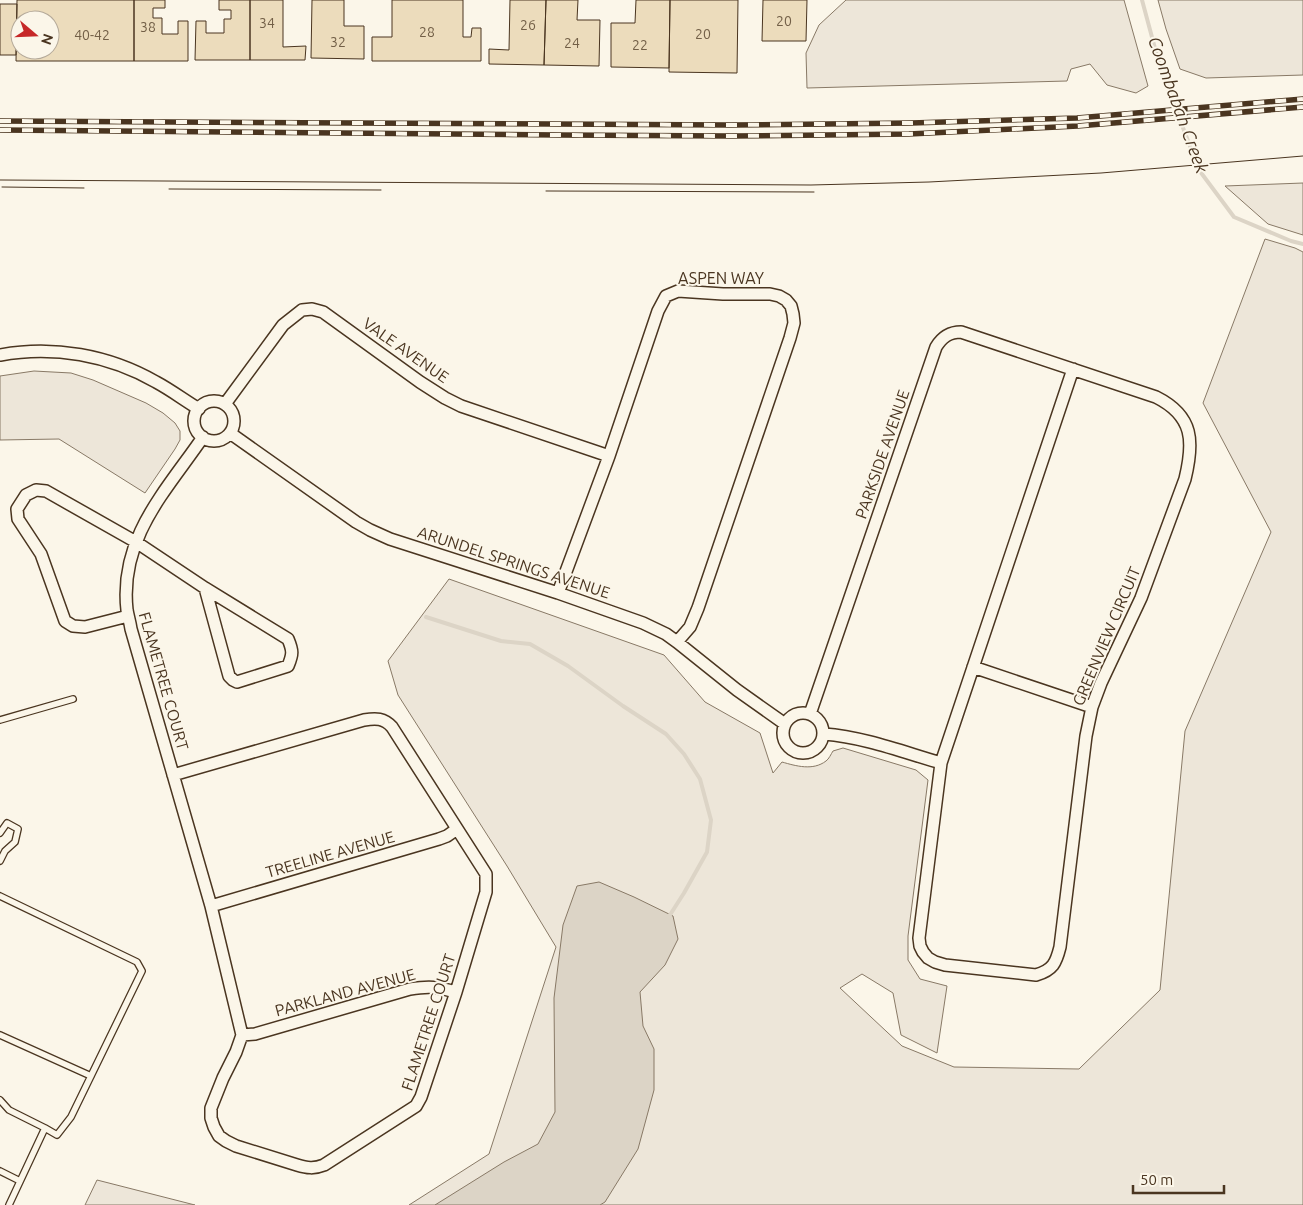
<svg xmlns="http://www.w3.org/2000/svg" width="1303" height="1205" font-family="Ubuntu,sans-serif">
  <style>
    .green { fill: #ede6d9; stroke: #887966 }
    .water { fill: #dcd4c6; stroke: #887966 }
    .lines { fill: none; stroke-linecap: round; stroke-linejoin: round }
    .stream { stroke: #dcd4c6; stroke-width: 4 }
    .building { fill: #ecdcbc; stroke: #4a3520; fill-rule: evenodd }
    .lane-casing { stroke: #4a3520; stroke-width: 8 }
    .street-casing { stroke: #4a3520; stroke-width: 14 }
    .lane { stroke: #fbf6e9; stroke-width: 5.5 }
    .street { stroke: #fbf6e9; stroke-width: 11 }
    .tram { stroke: #4a3520; stroke-width: 1 }
    .rail-casing { stroke: #4a3520; stroke-width: 5.5 }
    .rail { stroke: #fbf6e9; stroke-width: 4; stroke-dasharray: 11; stroke-linecap: butt }
    .labels { text-anchor: middle; stroke-width: 4; stroke-linejoin: round; paint-order: stroke }
    .number-label { font-size: 14px; fill: #725f47 }
    .street-label { font-size: 16px; fill: #4a3520; stroke: #fbf6e9 }
    .water-label { font-size: 18px; font-style: italic; fill: #4a3520; stroke: #fbf6e9 }
  </style>
  <rect width="100%" height="100%" fill="#fbf6e9"/>
  <!-- green -->
  <path class="green" d="M846 0H1124L1148 86 1136 93 1107 85 1090 64 1071 69 1067 81 807 88 806 53 819 25Z
    M1158 0H1303V75L1206 78 1180 69 1166 29Z
    M1303 183V235L1268 224 1225 186Z
    M1265 239 1295 248 1303 252V1205H409L489 1154 556 947 507 866 398 695 388 661 449 579 664 655 705 702 760 733 773 773 782 762C796 766 813 771 826 761 829 759 831 754 833 751L843 748 916 770 928 780 908 936V960L920 979 947 986 937 1053 901 1035 893 993 862 974 840 988 902 1046 954 1067 1079 1069 1160 990 1185 731 1271 532 1203 403Z
    M34 371 71 373 93 380 146 403 163 413 175 423 180 431V440L175 449 145 493 59 439 0 440V376Z
    M97 1180 191 1204 195 1205H85Z"/>
  <!-- water -->
  <path class="water" d="M599 882 634 897 673 916 678 939 665 965 640 992 643 1026 654 1049V1090L638 1149 605 1202 600 1205H435L504 1162 538 1144 555 1112 554 998 563 925 577 886Z"/>
  <g class="lines">
    <!-- stream -->
    <path class="stream" d="M1142 0 1160 67 1199 170 1234 217 1291 241 1303 244
      M426 617 501 641 530 644 568 666 623 706 666 734 684 754 700 779 711 820 707 852 684 893 668 918"/>
  </g>
  <!-- building -->
  <path class="building" d="M17 0H134V61H16ZM20 20H50V50H20Z
    M134 0H165V8H153V18H162V34H178V21H188V61H134Z
    M219 0H250V60H195L196 21H206V33H224V19H231V10H219Z
    M250 0H283V47L306 46 305 60H250Z
    M312 0H344V26H364V59L311 58Z
    M392 0H463V37H471L472 28H481V61H372V37H392Z
    M510 0H546L544 65 489 64V49L509 50Z
    M546 0H578L577 20H600L599 66 544 65Z
    M636 0H670L669 68 611 67V23H635Z
    M670 0H738L737 73 669 72Z
    M763 0H807L806 41H762Z
    M0 4H17L16 55H0Z"/>
  <g class="lines">
    <defs>
      <path id="lane" d="M0 720 73 699
        M0 833 7 823 18 829 15 842 5 851 0 861
        M0 896 137 962 142 971 71 1117 57 1135 45 1128
        M0 1035 91 1076
        M0 1100 9 1110 45 1128 9 1205
        M0 1171 20 1181"/>
      <path id="street" d="M0 355C53 345 109 355 156 382 171 390 184 400 199 409
        M194 421a20 20 0 1 1 40 0a20 20 0 1 1-40 0Z
        M225 404 283 325 302 310 312 309 323 312 420 382 445 398 461 406 609 456
        M230 433 356 522 370 530 390 539 558 593 643 623 666 634 677 642 737 690 785 724
        M558 593 609 456 658 311 666 296 678 291 723 294H770L779 296 786 300 791 306 793 314 794 323 790 338 698 608 690 627 677 642
        M128 616 85 627 73 626 65 621 41 554 18 519 17 509 26 495 36 490 46 491 136 542 205 588 288 639C293 651 293 654 288 666L237 682 233 680 229 676 205 588
        M973 667 1092 707
        M783 733a20 20 0 1 1 40 0a20 20 0 1 1-40 0Z
        M810 714 936 347C942 337 949 332 961 332L1156 397C1194 416 1194 442 1185 479L1141 598 1101 683 1092 707 1086 736 1060 947C1056 963 1053 970 1036 975L945 965 935 962 928 958 923 952 920 946 919 938 941 763 1073 369
        M824 734C864 737 903 752 941 763
        M173 775 364 720C376 718 384 718 392 727L486 874V892L456 992 421 1097 416 1106 324 1165C314 1169 307 1168 297 1165L236 1146 226 1141 219 1136 214 1127 211 1118V1108L223 1078 236 1052 242 1035 211 906 131 629C130 622 128 616 127 610 119 538 166 491 203 437
        M211 906 439 839 447 836 457 829
        M242 1035 255 1034 410 989C430 986 437 987 456 992"/>
    </defs>
    <!-- lane casing -->
    <use href="#lane" class="lane-casing"/>
    <!-- street casing -->
    <use href="#street" class="street-casing"/>
    <!-- lane -->
    <use href="#lane" class="lane"/>
    <!-- street -->
    <use href="#street" class="street"/>
    <!-- tram -->
    <path class="tram" d="M0 180 811 185 929 182 1101 173 1303 156
      M2 187 84 188
      M169 189 381 190
      M546 191 814 192"/>
    <defs>
      <path id="rail" d="M0 121 731 125 911 123 1077 118 1303 99
        M0 130 558 135 731 136 909 134 1078 126 1303 107"/>
    </defs>
    <!-- rail casing -->
    <use href="#rail" class="rail-casing"/>
    <!-- rail -->
    <use href="#rail" class="rail"/>
  </g>
  <g class="labels">
    <!-- number labels -->
    <g class="number-label">
      <text x="784" y="26">20</text>
      <text x="267" y="28">34</text>
      <text x="528" y="30">26</text>
      <text x="148" y="32">38</text>
      <text x="427" y="37">28</text>
      <text x="703" y="39">20</text>
      <text x="92" y="40">40-42</text>
      <text x="338" y="47">32</text>
      <text x="572" y="48">24</text>
      <text x="640" y="50">22</text>
    </g>
    <!-- street labels -->
    <g class="street-label">
      <text x="721" y="284">ASPEN WAY</text>
      <text transform="translate(406 350) rotate(35)" y="6">VALE AVENUE</text>
      <text transform="translate(882 454) rotate(-71)" y="6">PARKSIDE AVENUE</text>
      <text transform="translate(514 562) rotate(18)" y="6">ARUNDEL SPRINGS AVENUE</text>
      <text transform="translate(1106 636) rotate(-67)" y="6">GREENVIEW CIRCUIT</text>
      <text transform="translate(164 681) rotate(74)" y="6">FLAMETREE COURT</text>
      <text transform="translate(330 854) rotate(-16)" y="6">TREELINE AVENUE</text>
      <text transform="translate(345 992) rotate(-15)" y="6">PARKLAND AVENUE</text>
      <text transform="translate(428 1022) rotate(-72)" y="6">FLAMETREE COURT</text>
    </g>
    <!-- water labels -->
    <g class="water-label">
      <text transform="translate(1178 105) rotate(70)" y="6">Coombabah Creek</text>
    </g>
  </g>
  <!-- north arrow -->
  <g transform="translate(35 35) rotate(109)"><circle r="24" fill="#fbf6e9" stroke="#b4a999"/>
  <path d="M0-4L9 19L0 12L-9 19Z" fill="#c62828"/>
  <text y="-8" font-size="14" font-weight="bold" text-anchor="middle" fill="#4a3520">N</text>
  </g>
  <!-- scale -->
  <path d="M1133 1185v8h91v-8" fill="none" stroke="#4a3520" stroke-width="2.5"/>
  <text x="1140" y="1185" font-size="15" fill="#4a3520" stroke="#fbf6e9" stroke-width="4" paint-order="stroke">50 m</text>
</svg>
